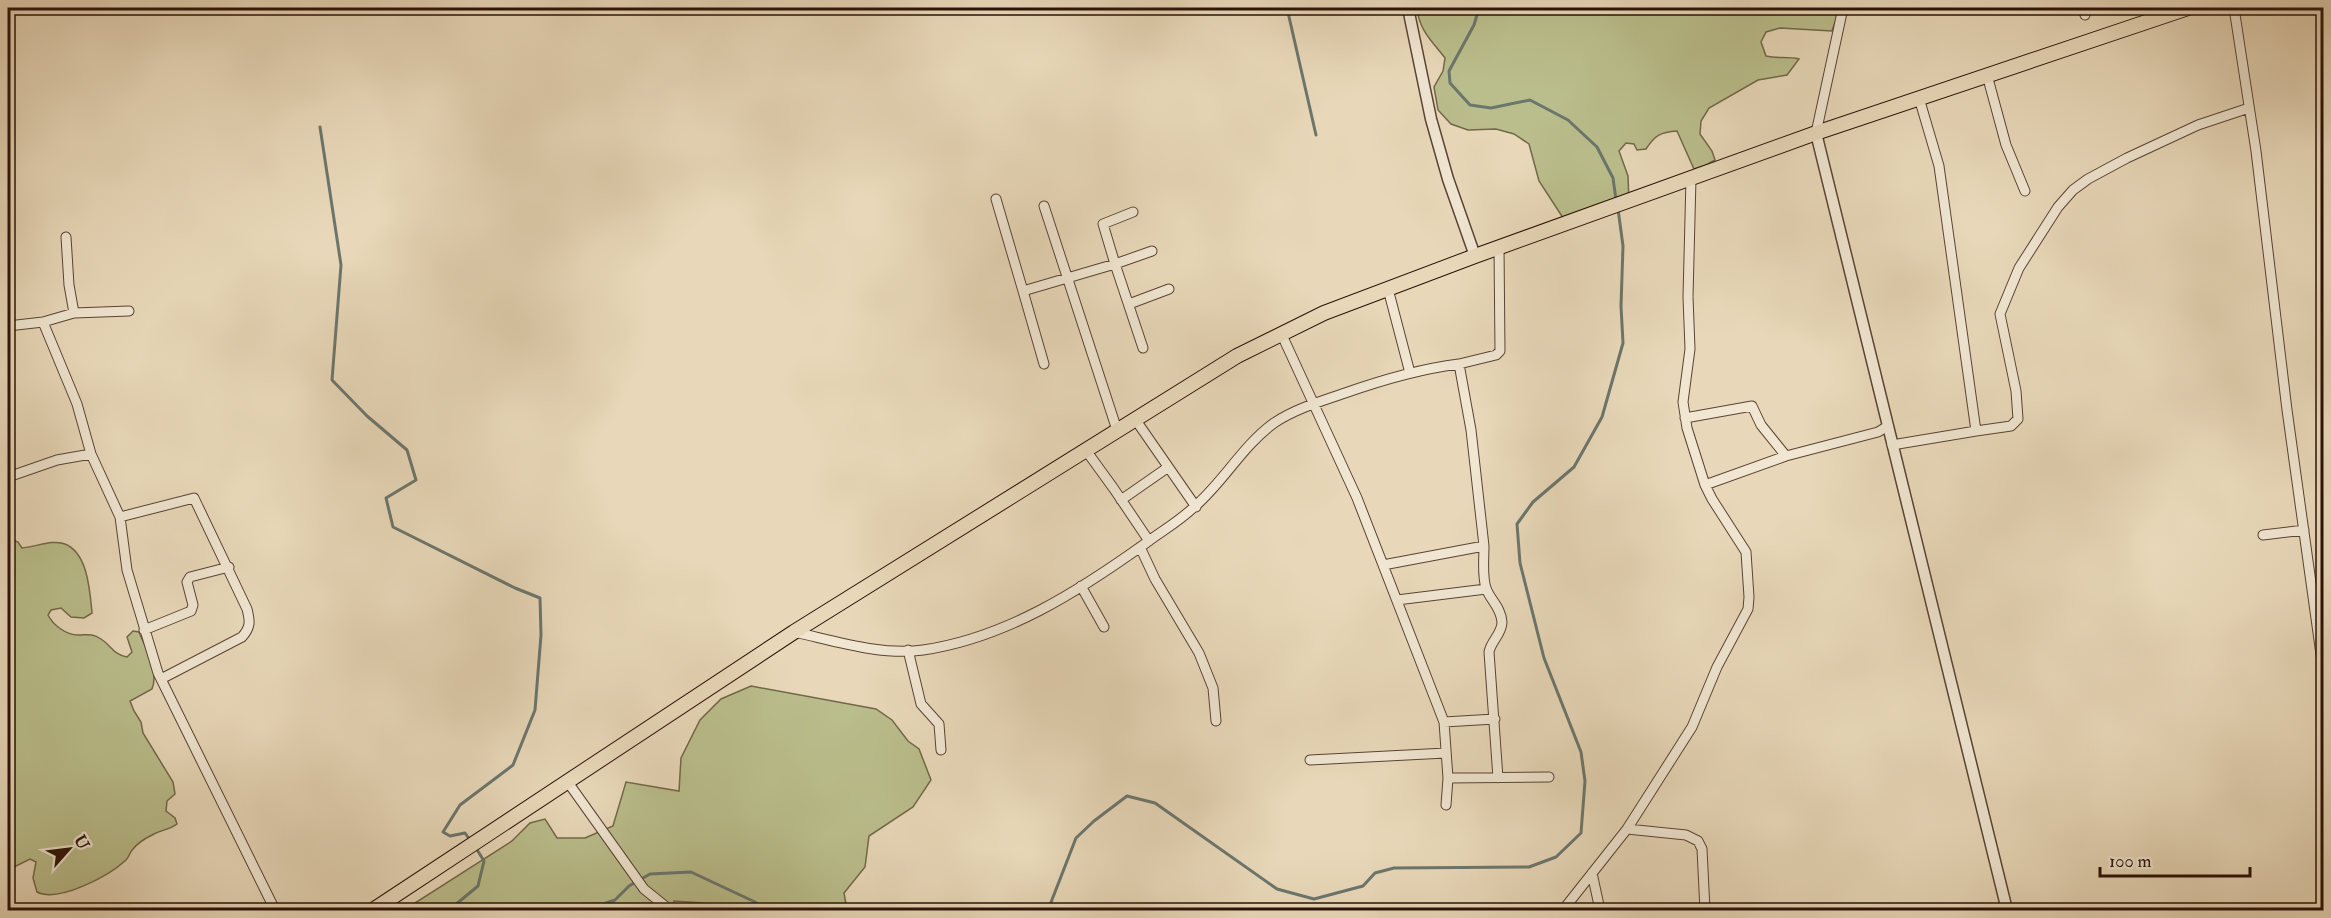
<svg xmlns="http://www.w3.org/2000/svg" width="2331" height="918" font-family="'IM FELL Double Pica',serif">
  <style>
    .green { fill: #babe8c; stroke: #72684a; stroke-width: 1.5 }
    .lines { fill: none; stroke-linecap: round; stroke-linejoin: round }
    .stream { stroke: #6b766d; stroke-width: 3 }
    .minor-casing { stroke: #5a4334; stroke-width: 11 }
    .tertiary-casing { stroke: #5a4334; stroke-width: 13 }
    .primary-casing { stroke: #2a1108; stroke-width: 16 }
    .minor { stroke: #f0e6d2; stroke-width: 9 }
    .tertiary { stroke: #f0e6d2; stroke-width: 10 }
    .primary { stroke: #e8d8b9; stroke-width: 14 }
  </style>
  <rect width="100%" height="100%" fill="#e8d8b9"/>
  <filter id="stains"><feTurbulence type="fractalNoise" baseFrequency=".00333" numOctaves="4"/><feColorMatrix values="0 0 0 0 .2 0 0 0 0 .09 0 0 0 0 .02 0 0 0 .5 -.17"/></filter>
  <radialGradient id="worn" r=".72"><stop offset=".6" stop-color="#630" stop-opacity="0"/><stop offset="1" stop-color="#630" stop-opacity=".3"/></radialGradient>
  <!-- green -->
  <path class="green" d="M1417 8H1840L1832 31 1780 28 1766 32 1761 42 1766 56C1778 59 1788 56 1799 59L1787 75 1758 80 1709 108 1701 121 1700 134 1712 151 1715 160 1706 165 1694 169 1677 131C1661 132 1655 135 1646 149L1637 150 1634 144 1626 143 1619 151 1628 176 1629 202 1567 224 1539 181 1529 144 1514 134 1496 129 1468 130 1451 124 1438 110 1434 87 1443 71 1445 58C1432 41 1419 30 1417 8Z
    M8 538 18 542 22 548C35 547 54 539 65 544 88 553 90 592 92 613L84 618 71 617 61 608 51 610 48 615C53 625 66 635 78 635 87 635 92 633 101 639 112 646 112 654 127 657L132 652 127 637 133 631 139 632C146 649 159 671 152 689L130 701 134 711 141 722 143 733 173 782 175 794 167 801 166 811 175 818 177 824C167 831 160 830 152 835 146 838 137 844 133 849 130 852 129 857 126 860 109 876 58 903 37 892L33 878 36 862 30 859 8 870V757L12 754 14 745 8 734Z
    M751 686 876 709 892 720 908 741 919 749 931 780 913 807 869 836 865 867 844 893 847 910H724L703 903 674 901 673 910H404L512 841 530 823 545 819 557 838H585L613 826 626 782 679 791 681 758 700 720 721 699Z"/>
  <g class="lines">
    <!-- stream -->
    <path class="stream" d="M1287 8 1316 135
      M1479 8 1474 25 1449 71 1450 83 1470 105 1491 108 1530 100 1568 120 1597 147 1613 178 1616 200
      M320 127 341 265 332 380 367 416 407 450 416 480 386 498 393 527 515 588 540 598 541 635 535 710 513 765 460 805 443 832 450 836 465 833 470 840
      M449 910 478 886 484 861 476 848
      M575 910 583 904H603L615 900 629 886 650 874 691 872 755 902 767 910
      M1048 910 1076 838 1094 821 1127 796 1155 803 1277 889 1314 899 1363 886 1375 873 1394 868 1529 867 1556 857 1581 833 1585 781 1581 752 1544 658 1520 563 1517 524 1533 502 1574 467 1602 417 1623 343 1621 306 1623 246 1618 209"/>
    <defs>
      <path id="minor" d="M2083 8 2085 15
        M2234 8 2256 151 2287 410 2324 676
        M1987 75 2006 145 2025 191
        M1816 133 1843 8
        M996 199 1023 291 1115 264 1103 224 1133 212
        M1044 206 1117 430
        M66 237 69 285 74 313
        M1388 289 1410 373
        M1023 291 1044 364
        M1129 304 1169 289
        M43 322 74 313 129 311
        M8 326 43 322 77 404 91 454 57 460 8 477
        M1281 333 1357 498 1444 722 1448 778 1446 805
        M1143 348 1115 264 1152 251
        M1459 364 1496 355 1500 351 1499 247
        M1685 418 1752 406 1761 425 1786 456 1878 432 1888 426
        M1135 419 1196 507
        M1976 431 2011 426 2018 419 2016 391 2000 314 2019 268 2058 207 2073 190 2088 179 2127 158 2198 125 2249 108
        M1892 445 1976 431 1939 166 1919 98
        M1085 449 1114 489 1149 541
        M91 454 120 517 127 570 158 673 275 910
        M1705 485 1786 456
        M1121 500 1167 468
        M120 517 194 498 247 609C250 621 251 627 242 637L161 679
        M2263 535 2304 530
        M1484 546C1484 558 1482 576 1486 588 1490 600 1501 607 1502 622 1502 634 1491 641 1489 652L1498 778
        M1140 547 1155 579 1199 653 1213 688 1216 721
        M1081 586 1104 627
        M1397 600 1486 589
        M144 630 191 611 193 605 187 582 190 577 229 567
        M794 632C835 641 881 656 923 650 1006 638 1079 591 1146 543 1162 531 1178 522 1193 508 1223 483 1242 446 1274 423 1295 409 1321 401 1345 393 1382 380 1419 369 1459 364L1471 430 1484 546 1383 565
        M908 650 921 704 939 724 941 750
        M1444 722 1495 719
        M1310 760 1446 753
        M1448 778 1549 777
        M567 781 644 889 670 910
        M1627 829 1686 835 1698 841 1702 849 1705 910
        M1592 873 1600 910
        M1563 910 1627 829 1692 727 1717 667 1748 609 1749 597 1746 552 1712 499 1705 485 1687 428 1683 402 1690 349 1688 297 1691 178"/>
      <path id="tertiary" d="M1408 8 1431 119 1448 179 1475 256
        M1816 133 2007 910"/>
      <path id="primary" d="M373 910 794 632 1237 356 1324 313 1475 256 1816 133 2188 8"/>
    </defs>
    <!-- minor casing -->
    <use href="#minor" class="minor-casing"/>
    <!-- tertiary casing -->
    <use href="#tertiary" class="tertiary-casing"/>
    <!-- primary casing -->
    <use href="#primary" class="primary-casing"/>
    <!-- minor -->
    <use href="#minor" class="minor"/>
    <!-- tertiary -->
    <use href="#tertiary" class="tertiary"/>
    <!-- primary -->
    <use href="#primary" class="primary"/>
  </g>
  <!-- margin -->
  <rect width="2331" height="918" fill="none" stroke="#e8d8b9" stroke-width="30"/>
  <rect x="9" y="9" width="2313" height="900" fill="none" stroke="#2a1108" stroke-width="3"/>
  <rect x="15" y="15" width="2301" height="888" fill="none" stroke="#2a1108" stroke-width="1.5"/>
  <!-- north arrow -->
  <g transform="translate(69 849) rotate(62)" stroke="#f0e6d2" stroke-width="4.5" paint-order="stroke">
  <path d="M0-4.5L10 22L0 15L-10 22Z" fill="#2a1108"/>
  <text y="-9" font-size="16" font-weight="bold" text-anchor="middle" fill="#2a1108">U</text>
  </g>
  <!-- scale -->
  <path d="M2100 867v9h150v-9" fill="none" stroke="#2a1108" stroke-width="3"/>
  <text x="2109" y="867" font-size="18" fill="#2a1108" stroke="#f0e6d2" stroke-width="4.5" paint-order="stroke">100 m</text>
  <rect width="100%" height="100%" filter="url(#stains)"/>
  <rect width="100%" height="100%" fill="url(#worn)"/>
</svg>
